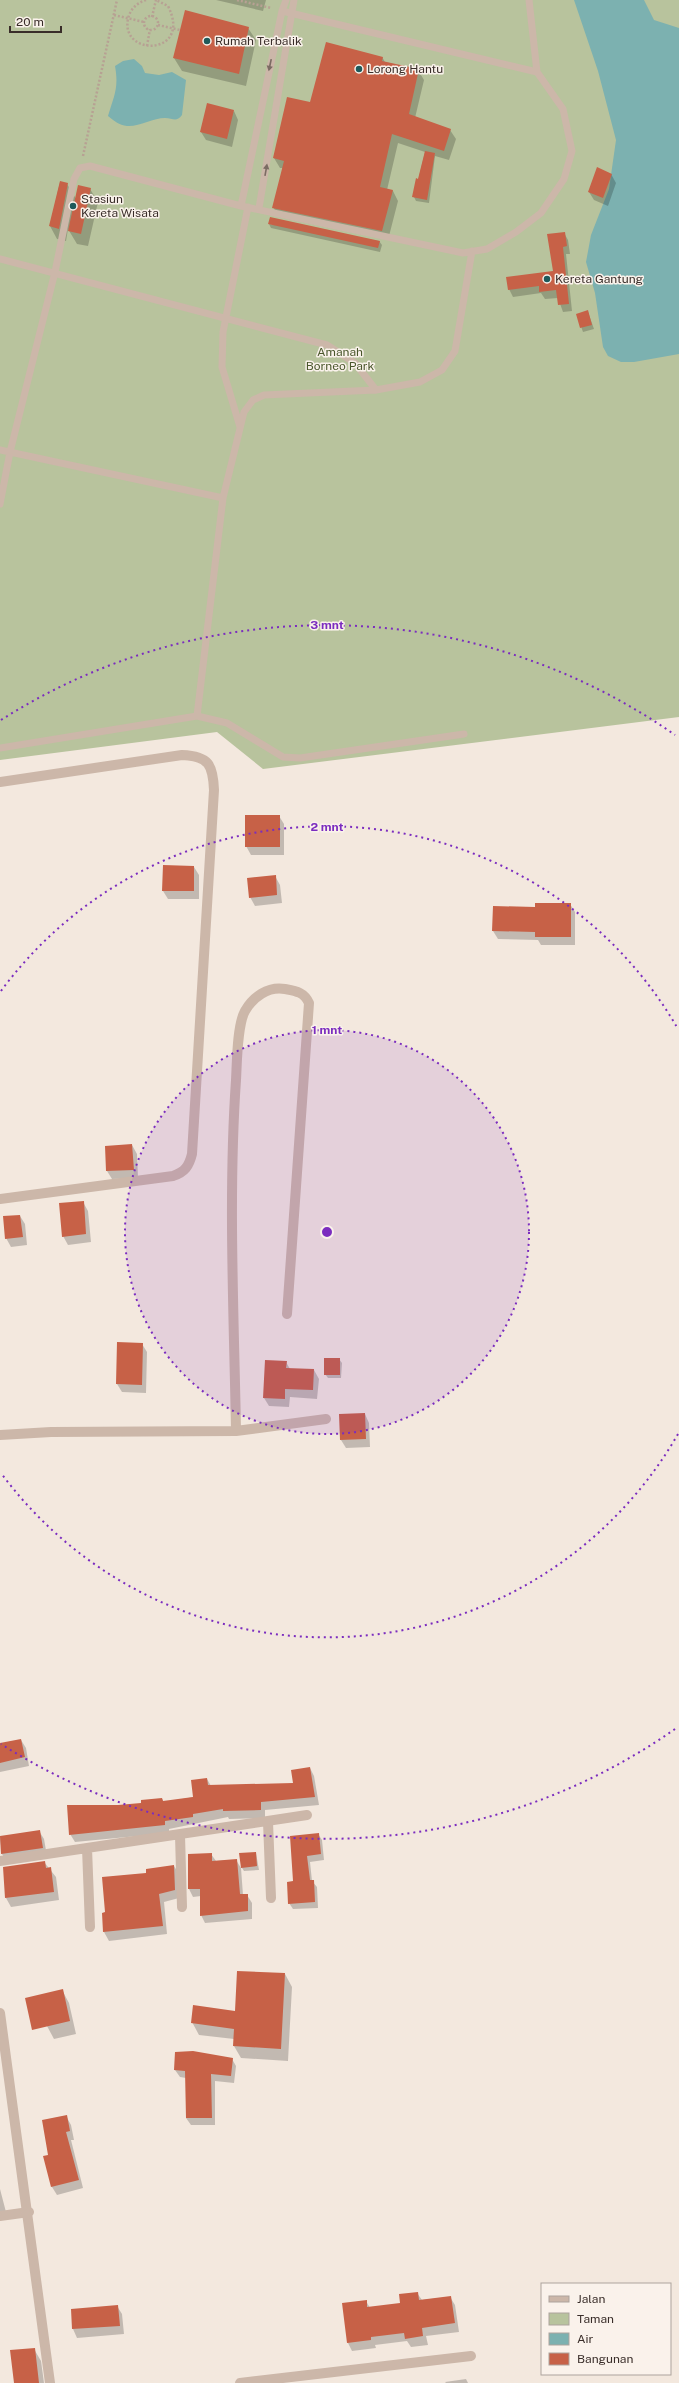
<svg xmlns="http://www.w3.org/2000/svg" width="679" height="2383" font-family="'Public Sans',sans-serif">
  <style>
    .green { fill: #b8c39d }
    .water { fill: #7cb1b0 }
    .shadow { fill: #0003 }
    .building { fill: #c76147 }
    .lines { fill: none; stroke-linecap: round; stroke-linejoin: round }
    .path { stroke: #b7a193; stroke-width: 2.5; stroke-dasharray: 2 2; stroke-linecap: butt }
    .lane { stroke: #ccb7a9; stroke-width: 7 }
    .street { stroke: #ccb7a9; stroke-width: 10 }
    .oneway { fill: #7b6b63 }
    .ring { fill: none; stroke: #7b2cbf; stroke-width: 2; stroke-dasharray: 2 4 }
    .poi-dot { fill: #1e5a5b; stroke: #faf2eb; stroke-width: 1.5 }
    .labels { text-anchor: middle; stroke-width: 3; stroke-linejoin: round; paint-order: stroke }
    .poi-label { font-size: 12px; fill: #392d29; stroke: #faf2eb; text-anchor: start }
    .park-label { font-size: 12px; fill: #4a572c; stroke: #faf2eb }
    .centre { fill: #7b2cbf; stroke: #faf2eb; stroke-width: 2 }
    .ring-label { font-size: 12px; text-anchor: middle; font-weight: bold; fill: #7b2cbf; stroke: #faf2eb; stroke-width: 3; stroke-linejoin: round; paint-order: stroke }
  </style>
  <rect width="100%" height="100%" fill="#f3e8de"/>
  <!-- green -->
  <path class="green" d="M0 0H679V717L263 769 217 732 0 760Z"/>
  <!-- water -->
  <path class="water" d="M574 0H644L654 20 679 28V354L634 362H621L608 356 603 347 595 293 586 262 591 235 609 189 616 140 598 71Z
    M134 59 142 66 145 73 159 75 172 72 186 80 182 115C176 123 173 118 165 118 153 118 139 127 127 126 119 125 114 121 108 116 114 96 119 88 115 66L123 61Z"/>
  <!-- shadow -->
  <path class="shadow" d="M216 0H266L263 11Z
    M248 28 256 40 246 86 182 71 174 58Z
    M382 57 385 62 418 70 424 80 415 118 450 130 456 139 449 160 435 156 429 203 416 201 414 197 425 152 398 143 387 190 393 191 398 201 388 240 279 217 273 207 283 168H280L274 158 311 103Z
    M234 111 238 120 232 147 206 140 201 132Z
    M611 174 616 183 608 206 594 200 589 192Z
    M60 182 67 184 76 199 90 189 98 202 88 246 77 244 68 229 66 241 57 239 50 226Z
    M269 224 379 241 382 245 380 252 271 228Z
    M564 233 568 240 570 254H566L572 311 563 312 558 298 545 299 541 293 513 297 509 289 554 272Z
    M588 312 594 329 583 332 577 315Z
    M279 816 284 824V855H251L246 846Z
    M194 867 199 875V899H168L163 891Z
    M275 876 280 885 282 903 255 906 250 897Z
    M570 904 575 912V945H541L538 940 498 939 493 931 536 908Z
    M132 1145 137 1154 138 1178 112 1179 107 1171Z
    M83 1202 88 1211 91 1242 68 1245 63 1236Z
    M20 1216 25 1224 27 1245 11 1247 6 1238Z
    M142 1344 147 1352 146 1393 122 1392 117 1384Z
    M339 1359 342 1363 341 1378H328L325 1374Z
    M286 1362 290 1369 314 1370 319 1379 317 1399 290 1397 289 1407 269 1406 264 1398Z
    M365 1414 369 1423 370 1447 346 1448 341 1440Z
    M21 1740 26 1748 29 1766 0 1772V1744Z
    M310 1768 314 1776 319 1805 265 1810V1818L229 1819 228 1817 169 1829V1833L75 1842 70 1834 118 1806 142 1804 162 1799 164 1802 194 1797 207 1779 211 1786 294 1784Z
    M39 1831 44 1839 47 1856 7 1862 2 1854 0 1837Z
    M318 1834 322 1840 324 1860 310 1862 312 1881 317 1887 318 1908 293 1909 289 1903 294 1882 291 1837Z
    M256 1853 259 1870 244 1871 242 1868Z
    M211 1854 216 1861 236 1860 241 1868 243 1895H247L252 1903V1919L205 1923 201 1915V1896L193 1897 189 1889Z
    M44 1862 56 1877 59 1900 11 1907 6 1898 4 1868Z
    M174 1866 179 1874V1898L164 1902 167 1934 109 1941 104 1932 103 1914 106 1913 147 1874Z
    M285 1974 292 1987 288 2061 241 2058 234 2046V2039L199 2035 192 2022 236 2012Z
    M62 1990 69 2003 76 2034 54 2039 47 2026Z
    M176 2053 232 2059 236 2066 234 2083 215 2081V2125H191L186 2118V2078L180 2077 175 2070Z
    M66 2116 71 2125 74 2140H71L83 2188 57 2195 52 2187 44 2157 49 2156Z
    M0 2189 6 2212 0 2213Z
    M417 2293 422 2300 450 2297 455 2305 459 2332 426 2336 428 2345 411 2347 407 2341 375 2345 376 2348 352 2351 348 2343 343 2304 366 2301 370 2308 402 2304Z
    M117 2306 122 2314 124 2334 77 2338 73 2329 72 2310Z
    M34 2349 41 2361 44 2383H15Z
    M466 2379 468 2383H446L445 2382Z"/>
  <!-- building -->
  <path class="building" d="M185 10 249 27 239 74 173 58Z
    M326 42 383 57 382 61 419 69 409 114 451 129 444 151 392 134 380 187 393 190 382 231 272 208 284 161 273 158 287 97 310 102Z
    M207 103 234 110 227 139 200 132Z
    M425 151 435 153 427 200 412 197 416 178 418 179Z
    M597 167 612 174 603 198 588 192Z
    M60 181 68 183 59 229 49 226Z
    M78 185 91 188 81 234 68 231Z
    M270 217 380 241 378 248 268 224Z
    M565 232 567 246 563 247 569 304 558 305 556 290 539 292V286L508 290 506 277 553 271 547 234Z
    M588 310 592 325 580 328 576 314Z
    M245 815H280V847H245Z
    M163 865 194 866V891H162Z
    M276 875 277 895 249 898 247 878Z
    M535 903H571V937H535V932L492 931 493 906 535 907Z
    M132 1144 134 1170 106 1171 105 1146Z
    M84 1201 86 1234 62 1237 59 1203Z
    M20 1215 23 1237 5 1239 3 1216Z
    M117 1342 143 1343 142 1385 116 1384Z
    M324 1358H340V1375H324Z
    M265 1360 287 1361 286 1368 314 1369 313 1390 285 1389V1399L263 1398Z
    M365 1413 366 1439 340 1440 339 1414Z
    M21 1739 25 1757 0 1763V1743Z
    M310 1767 315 1797 261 1802V1810L223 1811V1809L193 1814V1817L165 1821V1825L69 1835 67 1805H118L141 1803V1800L162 1798 163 1801 193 1797 191 1780 207 1778 208 1785 293 1783 291 1770Z
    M40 1830 43 1848 1 1854 0 1836Z
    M319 1833 321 1854 307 1856 310 1880H314L315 1902 288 1904 287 1882 293 1881 290 1836Z
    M256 1852 257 1866 241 1868 239 1853Z
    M212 1853V1861L237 1859 240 1894H248V1911L200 1916V1889H188V1854Z
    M45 1861 46 1868 51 1867 54 1892 5 1898 3 1867Z
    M174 1865 175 1890 159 1894 163 1926 103 1932 102 1913 105 1912 102 1877 146 1873V1869Z
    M237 1971 285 1973 281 2049 233 2046 234 2029 191 2023 193 2005 235 2011Z
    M63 1989 70 2021 32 2030 25 1998Z
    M193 2051 233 2058 231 2076 211 2074 212 2118H186L185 2071 174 2070 175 2052Z
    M67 2115 70 2131 66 2132 79 2180 51 2187 43 2156 48 2155 42 2120Z
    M418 2292 419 2300 451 2296 455 2323 422 2328 423 2336 405 2339 404 2333 371 2337V2340L347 2343 342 2303 367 2300V2307L400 2303 399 2294Z
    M118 2305 120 2326 72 2329 71 2309Z
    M35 2348 39 2383H14L10 2350Z"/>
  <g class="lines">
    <!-- path -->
    <path class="path" d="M146 0C137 3 130 9 128 19 120 57 193 56 168 6L156 0
      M237 0 271 8
      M114 15 144 22
      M144 23a7 7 0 1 1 14 0a7 7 0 1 1-14 0Z
      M152 17 156 0
      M158 25 180 30
      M147 46 150 29
      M83 156 117 0"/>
    <!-- lane -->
    <path class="lane" d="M282 11 537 72
      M241 206 282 11 286 0
      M259 208 294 0
      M0 259 327 345 355 363 376 390
      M240 427 222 367 223 332 248 207
      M0 450 223 498
      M0 504 10 452 55 272 74 179 80 168 90 166 241 206 463 253 487 249 516 232 541 213 564 179 572 151 563 109 537 72 529 0
      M197 716 223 498 244 412 253 400 264 395 376 390 420 382 442 370 455 351 472 251
      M0 748 197 716 227 723 283 757 300 758 464 734"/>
    <!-- street -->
    <path class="street" d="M0 782 182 755C209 756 213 765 214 790L192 1154C189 1166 185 1172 173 1176L0 1199
      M236 1431C234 1314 228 1196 236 1080 237 1063 237 1025 245 1011 253 997 268 986 285 989 296 991 304 992 309 1003L287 1314
      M0 1435 51 1432 236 1431 326 1419
      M268 1822 271 1898
      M180 1835 182 1907
      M87 1848 90 1927
      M0 1861 307 1815
      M0 2013 50 2383
      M0 2216 29 2212
      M240 2383 471 2356"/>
  </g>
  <!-- one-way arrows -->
  <defs><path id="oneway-solid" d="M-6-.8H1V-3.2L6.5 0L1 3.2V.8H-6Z"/></defs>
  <g class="oneway">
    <use href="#oneway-solid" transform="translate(270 65) rotate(102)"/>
    <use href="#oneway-solid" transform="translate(266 170) rotate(-80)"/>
  </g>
  <!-- distance rings -->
  <circle cx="327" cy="1232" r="202" fill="#7b2cbf" fill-opacity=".12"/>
  <g class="ring">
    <circle cx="327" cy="1232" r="202"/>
    <path d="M678 1434A405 405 0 0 1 1 1473M1 991A405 405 0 0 1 678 1029"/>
    <path d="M675 1729A607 607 0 0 1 1 1744M1 720A607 607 0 0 1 675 735"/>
  </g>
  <!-- markers -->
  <g class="poi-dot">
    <circle cx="207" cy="41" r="4"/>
    <circle cx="359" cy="69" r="4"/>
    <circle cx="73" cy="206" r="4"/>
    <circle cx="547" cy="279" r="4"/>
  </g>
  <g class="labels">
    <!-- poi labels -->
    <g class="poi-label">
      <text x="215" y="45">Rumah Terbalik</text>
      <text x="367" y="73">Lorong Hantu</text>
      <text x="81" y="203">Stasiun<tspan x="81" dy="14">Kereta Wisata</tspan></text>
      <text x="555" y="283">Kereta Gantung</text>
    </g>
    <!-- park labels -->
    <g class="park-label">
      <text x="340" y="356">Amanah<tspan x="340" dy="14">Borneo Park</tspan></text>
    </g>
  </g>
  <circle cx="327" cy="1232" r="6" class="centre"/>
  <g class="ring-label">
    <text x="327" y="629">3 mnt</text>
    <text x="327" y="831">2 mnt</text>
    <text x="327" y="1034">1 mnt</text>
  </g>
  <!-- legend -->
  <rect x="541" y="2283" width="130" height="92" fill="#faf2eb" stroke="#ada39d"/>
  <rect x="549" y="2296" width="20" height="6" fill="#ccb7a9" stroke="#ada39d"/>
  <text x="577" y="2303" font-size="12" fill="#392d29">Jalan</text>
  <rect x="549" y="2313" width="20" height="12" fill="#b8c39d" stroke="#ada39d"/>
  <text x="577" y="2323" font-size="12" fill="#392d29">Taman</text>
  <rect x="549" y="2333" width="20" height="12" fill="#7cb1b0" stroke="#ada39d"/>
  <text x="577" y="2343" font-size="12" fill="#392d29">Air</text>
  <rect x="549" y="2353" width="20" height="12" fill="#c76147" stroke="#ada39d"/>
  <text x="577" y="2363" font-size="12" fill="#392d29">Bangunan</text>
  <!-- scale -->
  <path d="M10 26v6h51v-6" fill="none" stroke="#392d29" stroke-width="2"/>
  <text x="16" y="26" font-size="12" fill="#392d29" stroke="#faf2eb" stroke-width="3" paint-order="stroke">20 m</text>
</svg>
